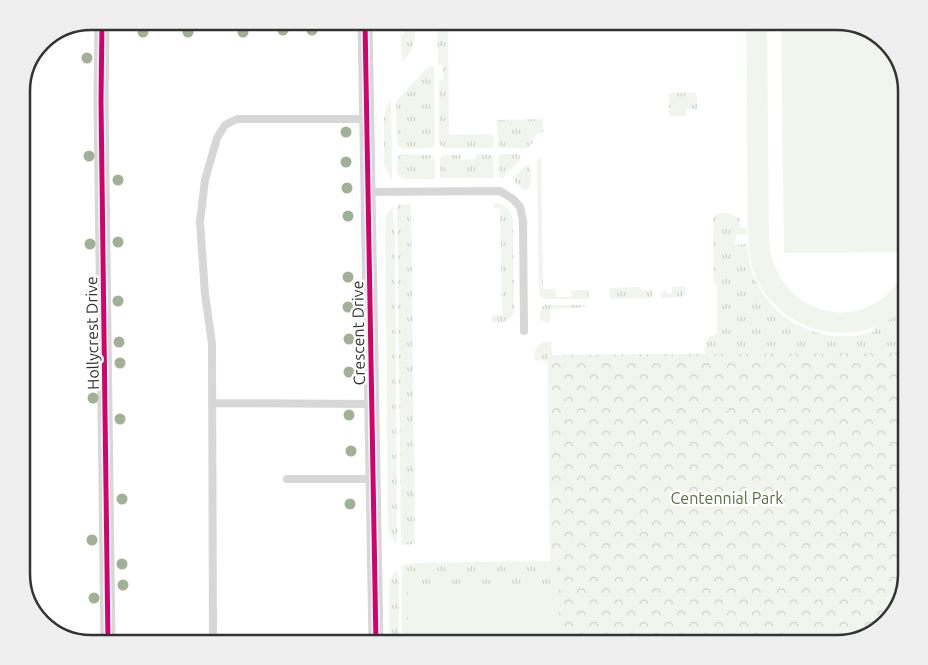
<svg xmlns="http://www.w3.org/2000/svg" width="928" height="665" font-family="Ubuntu,sans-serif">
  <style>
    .grass { fill: url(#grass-tufts) }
    .park { fill: url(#park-crowns) }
    .pitch { fill: #f1f5ed }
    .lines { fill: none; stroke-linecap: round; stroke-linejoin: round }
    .service { stroke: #d7d7d7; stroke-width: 8 }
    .minor { stroke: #d7d7d7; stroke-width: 15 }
    .cycleway-casing { stroke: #fff; stroke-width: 8 }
    .cycleway { stroke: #d6006c; stroke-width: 5 }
    .tree { fill: #a2b095 }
    .labels { text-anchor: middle; stroke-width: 5; stroke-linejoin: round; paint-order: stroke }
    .street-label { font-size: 16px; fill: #333; stroke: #fff }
    .park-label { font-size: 16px; fill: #56703f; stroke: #fff }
    .rim { fill: none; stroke: #333; stroke-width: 2.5 }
  </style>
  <defs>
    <pattern id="grass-tufts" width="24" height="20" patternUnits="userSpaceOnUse" patternTransform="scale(1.25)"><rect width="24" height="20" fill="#f1f5ed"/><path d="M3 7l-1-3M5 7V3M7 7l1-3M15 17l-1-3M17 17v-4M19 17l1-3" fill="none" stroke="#cfd2cc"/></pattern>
    <pattern id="park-crowns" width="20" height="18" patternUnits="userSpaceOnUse" patternTransform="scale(1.25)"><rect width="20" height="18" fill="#f1f5ed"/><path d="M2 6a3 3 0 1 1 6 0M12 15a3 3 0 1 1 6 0" fill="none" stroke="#cfd2cc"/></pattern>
  </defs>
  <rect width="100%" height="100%" fill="#fff"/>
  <!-- grass -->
  <path class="grass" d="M401 21H415C415 41 416 47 402 62L401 34H404L403 28H401Z
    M437 21H448L449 135 490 134 494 138 493 148H444L441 146 439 143V79H443V65H438Z
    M430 65 433 67 434 69 435 143 433 147 429 148 403 149 397 145 396 101Z
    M669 93H695L697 96V109H686V116H669Z
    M391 98 392 179 389 175 384 164V117L387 106Z
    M543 119V132C541 133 539 133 537 134 533 138 535 143 526 148H499L497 120Z
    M401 154 431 155C437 160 435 171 435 179H402L397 173V159Z
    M476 154 493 155 494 178H440V161L441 157 445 155H461V160L476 159Z
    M501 154H518L520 156 519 161 504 177 499 178 498 157Z
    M541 158 543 289H555L556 297H571V290H588L589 299H545L540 296 539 292 537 162 538 159Z
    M528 165C533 171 533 185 526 191 522 187 513 183 513 178L525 166Z
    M495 203C506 204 510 210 513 220L514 312C510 321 500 326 491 321L492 315H502L500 208H494L493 204Z
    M411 204 415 543C410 545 406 545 401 544L397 205Z
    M393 207V221L395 225 397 543C392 539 389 535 388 528L385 220C386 214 388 211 393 207Z
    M719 213H729L740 219V228H746L747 234 736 235 735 245 747 244C748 257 750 270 756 281 777 326 829 347 875 331L874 327C887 321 897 315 907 305V404L622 644H402V566L406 564 415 563 550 561 548 361 535 360C533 349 539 340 551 342L552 355 705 354V342L709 337 717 334V285H714L713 219 715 215Z
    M685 286V293L682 297 661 298V291H667V294H672V287Z
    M640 287 641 290H652V298L610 299V288Z
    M545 305H586L588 307 551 309V319L548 323 540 320C540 313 538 309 545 305Z
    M397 569 399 579V644H389V585L390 579Z"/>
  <!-- park -->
  <path class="park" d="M907 353V575L893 616 868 636 837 644H559V562H550L548 355Z"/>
  <!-- pitch -->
  <path class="pitch" d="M746 21H767L769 241C776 321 875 340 907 266V305C865 349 795 339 762 289 753 275 750 259 748 242Z
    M781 21H838L879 35 896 55 898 252 784 253Z
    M408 585H559V644H408Z
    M798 632H874C857 646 819 644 798 644Z"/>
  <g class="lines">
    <!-- service -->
    <path class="service" d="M368 192 500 191 513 199 520 207 523 221 524 331
      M212 403 372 404
      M287 479H373
      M213 644 212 344 205 294 200 222 205 180 217 138 225 125 237 119H367"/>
    <!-- minor -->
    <path class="minor" d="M102 21 101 101 108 644
      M365 21 376 644"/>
    <defs>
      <path id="cycleway" d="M102 21 101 101 108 644
        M365 21 376 644"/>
    </defs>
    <!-- cycleway casing -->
    <use href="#cycleway" class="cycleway-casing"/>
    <!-- cycleway -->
    <use href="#cycleway" class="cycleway"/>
  </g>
  <!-- trees -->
  <g class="tree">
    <circle cx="283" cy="30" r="5.5"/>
    <circle cx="312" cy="30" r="5.5"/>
    <circle cx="143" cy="32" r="5.5"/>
    <circle cx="188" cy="32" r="5.5"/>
    <circle cx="243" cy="32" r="5.5"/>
    <circle cx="87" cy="58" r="5.5"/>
    <circle cx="346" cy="132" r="5.5"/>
    <circle cx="89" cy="156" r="5.5"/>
    <circle cx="346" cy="162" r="5.5"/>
    <circle cx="118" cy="180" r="5.5"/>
    <circle cx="347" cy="188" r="5.5"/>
    <circle cx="348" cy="216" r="5.5"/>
    <circle cx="118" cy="242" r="5.5"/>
    <circle cx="90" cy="244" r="5.5"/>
    <circle cx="348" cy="277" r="5.5"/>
    <circle cx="118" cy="301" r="5.5"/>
    <circle cx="348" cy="307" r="5.5"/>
    <circle cx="349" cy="339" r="5.5"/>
    <circle cx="119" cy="342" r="5.5"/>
    <circle cx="120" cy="363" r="5.5"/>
    <circle cx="349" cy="372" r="5.5"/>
    <circle cx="93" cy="398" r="5.5"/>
    <circle cx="349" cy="415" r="5.5"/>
    <circle cx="120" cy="419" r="5.5"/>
    <circle cx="351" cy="451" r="5.5"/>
    <circle cx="122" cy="499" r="5.5"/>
    <circle cx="350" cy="504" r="5.5"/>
    <circle cx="92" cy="540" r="5.5"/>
    <circle cx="122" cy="564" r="5.5"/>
    <circle cx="123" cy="585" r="5.5"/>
    <circle cx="94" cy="598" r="5.5"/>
  </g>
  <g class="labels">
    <!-- street labels -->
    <g class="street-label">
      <text transform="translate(92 333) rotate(-91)" y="6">Hollycrest Drive</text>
      <text transform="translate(358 333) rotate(-91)" y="6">Crescent Drive</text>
    </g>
    <!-- park labels -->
    <g class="park-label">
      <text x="727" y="504">Centennial Park</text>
    </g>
  </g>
  <!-- crop -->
  <path d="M0 0H928V665H0ZM91 30H837A61 61 0 0 1 898 91V574A61 61 0 0 1 837 635H91A61 61 0 0 1 30 574V91A61 61 0 0 1 91 30Z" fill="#efefef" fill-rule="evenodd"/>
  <path class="rim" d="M91 30H837A61 61 0 0 1 898 91V574A61 61 0 0 1 837 635H91A61 61 0 0 1 30 574V91A61 61 0 0 1 91 30Z"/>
</svg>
